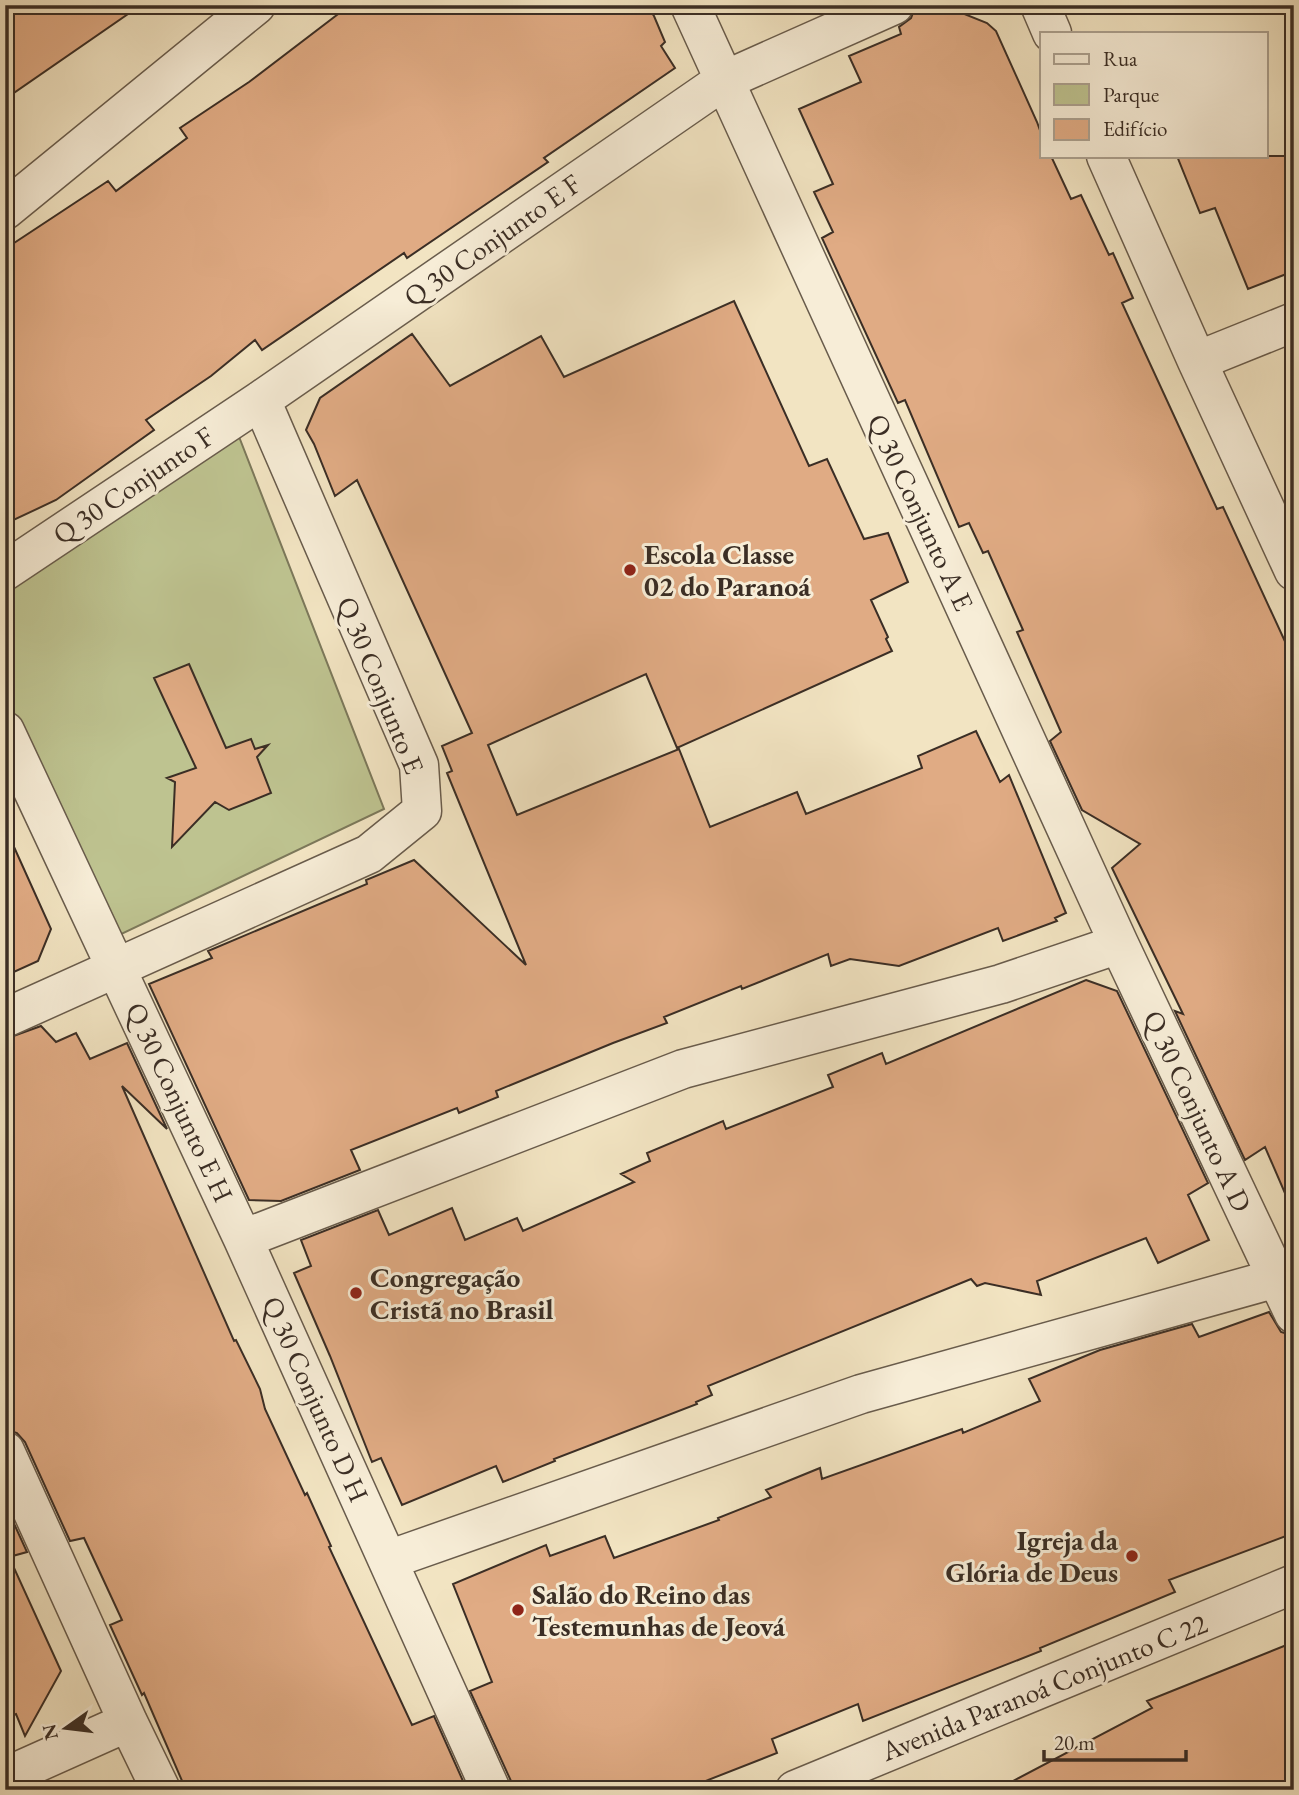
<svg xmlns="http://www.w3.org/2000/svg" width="1299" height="1795" font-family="'EB Garamond',serif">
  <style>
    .green { fill: #bec390; stroke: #7c785a; stroke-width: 2 }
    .building { fill: #e0ab84; stroke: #3b2e25; stroke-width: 2 }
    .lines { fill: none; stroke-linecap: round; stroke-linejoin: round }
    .minor-casing { stroke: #695c4c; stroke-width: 41 }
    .minor { stroke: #f7edd7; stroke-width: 38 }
    .poi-dot { fill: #8f2418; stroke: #f7edd7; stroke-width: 2.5 }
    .labels { text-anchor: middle; stroke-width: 6; stroke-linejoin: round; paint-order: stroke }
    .street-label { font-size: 28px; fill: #3b2e25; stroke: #f7edd7 }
    .poi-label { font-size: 28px; font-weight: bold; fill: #3b2e25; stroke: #f7edd7; text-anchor: start }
  </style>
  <rect width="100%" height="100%" fill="#f2e4c2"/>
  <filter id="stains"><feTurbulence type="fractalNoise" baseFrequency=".00286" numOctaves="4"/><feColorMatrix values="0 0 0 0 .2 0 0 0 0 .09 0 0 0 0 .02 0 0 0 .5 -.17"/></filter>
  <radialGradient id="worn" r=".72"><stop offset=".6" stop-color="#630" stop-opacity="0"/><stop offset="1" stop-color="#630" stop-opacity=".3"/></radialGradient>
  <!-- green -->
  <path class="green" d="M236 429 384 809 113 938 5 711V568Z"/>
  <!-- building -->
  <path class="building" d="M5 5H141L5 99Z
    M350 5H646L654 16 665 42 661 46 675 68 544 158 548 162 407 258 404 253 262 350 255 340 211 376 146 420 154 430 56 500 5 524V249L108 181 116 191 187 138 180 128 249 82Z
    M916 5H942L987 23 996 31 1037 122 1042 136V156H1051L1071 199 1081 195 1109 255 1113 253 1133 298 1122 303 1217 509 1223 507 1294 661V1214L1265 1147 1245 1160 1175 1011 1183 1014 1112 868 1140 844 1082 810 1050 741 1061 732 1017 632 1023 630 988 551 983 553 969 523 959 527 905 400 898 403 822 238 833 232 814 192 833 184 799 109 861 82 849 56 901 34 899 27 911 18Z
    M1177 156H1294V271L1248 289 1215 208 1200 213Z
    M734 301 809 466 827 459 864 539 888 533 908 582 871 600 888 637 886 639 892 651 677 748 646 674 488 745 517 815 679 749 710 827 797 792 806 814 922 768 918 756 976 731 1000 782 1009 775 1066 913 1055 918 1057 921 1003 941 998 928 899 966 850 959 831 966 828 954 742 989 741 986 664 1017 667 1023 613 1043 496 1091 498 1097 459 1113 457 1108 351 1150 360 1170 281 1201 249 1200 149 984 212 958 208 951 367 884 366 880 414 860 526 965 447 773 452 771 442 746 472 733 357 480 335 496 314 444 306 430 320 398 412 334 450 386 541 336 564 377Z
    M189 664 226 748 251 739 255 749 268 745 257 757 271 793 229 810 215 802 172 847 175 782 167 778 196 768 154 678Z
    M5 827 51 929 38 961 5 976Z
    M1086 980 1117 991 1208 1183 1188 1195 1209 1240 1158 1263 1146 1238 1037 1281 1041 1295 985 1283 977 1286 971 1279 708 1386 712 1395 696 1402 697 1404 554 1459 555 1461 503 1482 496 1466 402 1505 381 1458 372 1462 330 1356 294 1273 311 1266 301 1240 378 1210 389 1235 452 1208 465 1240 517 1218 523 1231 634 1182 621 1174 650 1161 647 1153 723 1121 726 1129 833 1087 828 1075 882 1053 886 1064Z
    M41 1026 56 1042 76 1033 90 1059 127 1043 167 1129 122 1086 234 1341 236 1340 260 1389 265 1409 305 1495 307 1493 331 1546 329 1547 412 1725 434 1716 467 1790H186L144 1693 142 1695 110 1625 122 1620 84 1538 70 1541 25 1442 17 1433 5 1429V1039Z
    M1269 1312 1281 1332 1294 1336V1533L1169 1580 1175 1592 1040 1648 1041 1651 863 1721 858 1704 772 1739 777 1753 703 1782 705 1790H512L511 1781 470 1691 492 1682 453 1584 546 1545 550 1556 605 1536 614 1558 719 1520 718 1518 771 1497 766 1490 820 1468 822 1479 962 1429 963 1433 1040 1401 1029 1379 1100 1350 1192 1324 1199 1337Z
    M5 1504 27 1552 9 1557 61 1671 25 1736 16 1714 5 1718Z
    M1294 1642V1790H996L1152 1708 1147 1701Z"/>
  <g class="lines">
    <defs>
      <path id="minor" d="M690 5 1119 944 1294 1314
        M1040 5 1052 33
        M1106 156 1197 361 1294 571
        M5 210 256 5
        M1197 361 1294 322
        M5 571 261 400 723 81 894 5
        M5 731 243 1239 491 1790
        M5 1018 369 854 422 811 419 765 261 400
        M243 1239 683 1069 1001 984 1119 944
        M5 1451 128 1722 161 1790
        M388 1560 861 1394 1277 1278
        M5 1777 128 1722
        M795 1790 1294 1584"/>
    </defs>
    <!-- minor casing -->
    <use href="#minor" class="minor-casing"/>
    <!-- minor -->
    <use href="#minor" class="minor"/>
  </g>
  <!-- markers -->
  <g class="poi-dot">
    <circle cx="630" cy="570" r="7"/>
    <circle cx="356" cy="1293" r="7"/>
    <circle cx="1132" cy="1556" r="7"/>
    <circle cx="518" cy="1610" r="7"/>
  </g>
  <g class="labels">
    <!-- street labels -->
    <g class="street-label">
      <text transform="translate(492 240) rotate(-35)" y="10">Q 30 Conjunto E F</text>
      <text transform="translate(133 485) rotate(-34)" y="10">Q 30 Conjunto F</text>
      <text transform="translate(921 512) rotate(65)" y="10">Q 30 Conjunto A E</text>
      <text transform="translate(381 685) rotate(68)" y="10">Q 30 Conjunto E</text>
      <text transform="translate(180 1102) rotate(65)" y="10">Q 30 Conjunto E H</text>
      <text transform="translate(1198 1111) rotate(65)" y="10">Q 30 Conjunto A D</text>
      <text transform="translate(316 1399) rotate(66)" y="10">Q 30 Conjunto D H</text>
      <text transform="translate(1044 1687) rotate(-22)" y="10">Avenida Paranoá Conjunto C 22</text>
    </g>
    <!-- poi labels -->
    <g class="poi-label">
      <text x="644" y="564">Escola Classe<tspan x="644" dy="32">02 do Paranoá</tspan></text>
      <text x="370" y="1287">Congregação<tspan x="370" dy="32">Cristã no Brasil</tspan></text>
      <text x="1118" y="1550" text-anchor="end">Igreja da<tspan x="1118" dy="32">Glória de Deus</tspan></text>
      <text x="532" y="1604">Salão do Reino das<tspan x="532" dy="32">Testemunhas de Jeová</tspan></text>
    </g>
  </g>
  <!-- margin -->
  <rect width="1299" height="1795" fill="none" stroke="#f2e4c2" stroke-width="28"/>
  <rect x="7" y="7" width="1285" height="1781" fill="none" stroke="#3b2e25" stroke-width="3.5"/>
  <rect x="14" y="14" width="1271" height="1767" fill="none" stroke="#3b2e25" stroke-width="2"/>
  <!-- legend -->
  <rect x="1040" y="32" width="228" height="126" fill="#f7edd7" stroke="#aca190" stroke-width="2"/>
  <rect x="1054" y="54" width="35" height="10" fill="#f7edd7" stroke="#aca190" stroke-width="2"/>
  <text x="1103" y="66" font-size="21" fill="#3b2e25">Rua</text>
  <rect x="1054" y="84" width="35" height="21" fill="#bec390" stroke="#aca190" stroke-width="2"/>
  <text x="1103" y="102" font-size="21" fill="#3b2e25">Parque</text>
  <rect x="1054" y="119" width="35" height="21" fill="#e0ab84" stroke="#aca190" stroke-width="2"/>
  <text x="1103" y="136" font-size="21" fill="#3b2e25">Edifício</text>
  <!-- north arrow -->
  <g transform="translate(66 1728) rotate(256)" stroke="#f7edd7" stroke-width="5" paint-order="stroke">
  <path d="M0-5L12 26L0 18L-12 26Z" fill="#3b2e25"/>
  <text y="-10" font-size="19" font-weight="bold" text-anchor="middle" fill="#3b2e25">N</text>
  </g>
  <!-- scale -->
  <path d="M1044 1750v10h142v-10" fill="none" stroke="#3b2e25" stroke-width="3.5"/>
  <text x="1054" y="1750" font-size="21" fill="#3b2e25" stroke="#f7edd7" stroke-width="5" paint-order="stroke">20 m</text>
  <rect width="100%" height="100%" filter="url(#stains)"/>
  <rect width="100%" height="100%" fill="url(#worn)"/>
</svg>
